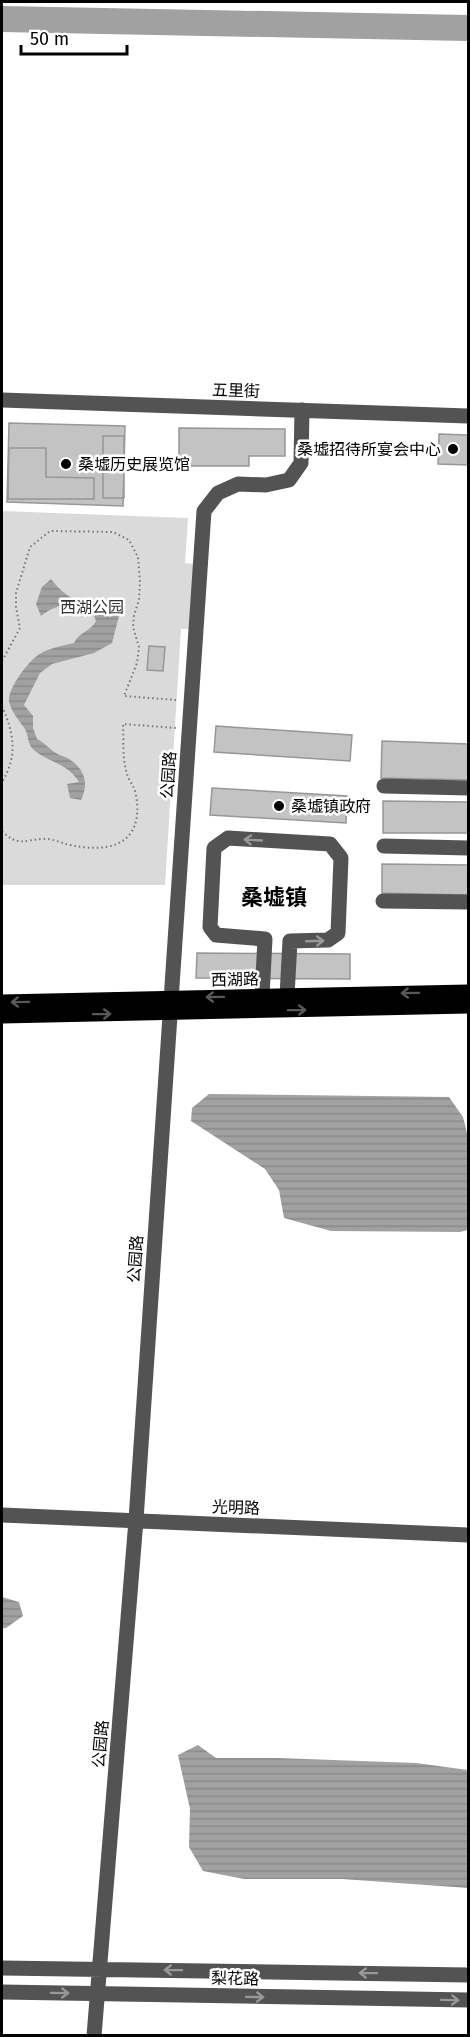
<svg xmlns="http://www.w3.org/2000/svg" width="470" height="2037" font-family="'Fira Sans','Noto Sans SC',sans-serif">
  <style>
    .green { fill: #dadada }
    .water { fill: url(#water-rules) }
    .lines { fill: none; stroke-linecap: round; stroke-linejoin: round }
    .river { stroke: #a1a1a1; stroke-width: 26 }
    .building { fill: #c3c3c3; stroke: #979797; stroke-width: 1.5 }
    .path { stroke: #757575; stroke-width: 2; stroke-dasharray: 1.5 3; stroke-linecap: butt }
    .minor { stroke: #535353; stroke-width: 15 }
    .major { stroke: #000; stroke-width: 15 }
    .oneway { stroke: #989898 }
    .oneway2 { stroke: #595959 }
    .poi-dot { fill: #000; stroke: #fff; stroke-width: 2 }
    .labels { text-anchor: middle; stroke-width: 5; stroke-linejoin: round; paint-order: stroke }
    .street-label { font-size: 16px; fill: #000; stroke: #fff }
    .poi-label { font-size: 16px; fill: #000; stroke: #fff; text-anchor: start }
    .park-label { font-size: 16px; fill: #313131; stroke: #fff }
    .district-label { font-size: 22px; font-weight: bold; fill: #000; stroke: #fff }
  </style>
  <defs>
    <pattern id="water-rules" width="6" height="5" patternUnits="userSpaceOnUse" patternTransform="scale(1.5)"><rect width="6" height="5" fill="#a1a1a1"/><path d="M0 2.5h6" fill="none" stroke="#898989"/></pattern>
  </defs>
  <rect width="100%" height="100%" fill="#fff"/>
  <!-- green -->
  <path class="green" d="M2 511 188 518 185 563 194 564 189 629H181L165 885H2Z"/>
  <!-- water -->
  <path class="water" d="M51 579C73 608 89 600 120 612L112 643 94 653 52 664 40 673 24 705 33 716V728L37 739C45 743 49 749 56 753 60 756 65 756 69 759 85 769 89 784 81 800L70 798 67 784 79 782C66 762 49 763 34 750 27 744 29 737 25 729 19 720 11 712 9 701 8 688 28 662 38 655 49 648 61 646 74 643 79 632 90 632 96 621L92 611C69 604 60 602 41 616L36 604 42 587Z
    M209 1094 449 1097 463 1117 468 1137V1230L460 1232 331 1231 284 1218 279 1190 265 1169 191 1121 192 1108Z
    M2 1597 19 1602 23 1616 6 1628H2Z
    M198 1745 216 1758H277L416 1763 468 1770V1888L342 1879H244L203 1871 189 1847 190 1809 178 1755Z"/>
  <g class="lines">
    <!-- river -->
    <path class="river" d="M2 19 468 28"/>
  </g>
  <!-- building -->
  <path class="building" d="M9 423 125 426 123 506 7 502Z
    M179 428 285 429V456H249V466H179Z
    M439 434 468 435V465L438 464Z
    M103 436H124V498H103Z
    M9 448H46V477L94 478V499H8Z
    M149 646 165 647 163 671 147 670Z
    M216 726 352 735 350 761 214 752Z
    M382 741 468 744V780L381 778Z
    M212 788 347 796 346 823 210 815Z
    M383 801 468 802V833H383Z
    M382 864 468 865V895L382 893Z
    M197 953 350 954V979L196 978Z"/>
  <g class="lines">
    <!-- path -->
    <path class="path" d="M2 661 20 628 16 607V593L30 547 50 531 113 532 129 540 138 557 140 582 139 600 134 615 133 627 139 647 137 663 124 696 176 700
      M2 706C14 734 18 755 2 782
      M2 831C18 847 24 840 43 839 50 838 59 842 66 844 106 854 145 847 136 795 135 787 129 781 127 774 122 759 124 740 123 724L176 728"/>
    <!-- minor -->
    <path class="minor" d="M2 400 468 416
      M384 786 468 788
      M384 846 468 848
      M383 901 468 902
      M262 996 265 939 216 935 210 927 214 848 228 838 330 844 341 858 338 933 328 940 290 941 287 996
      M2 1515 468 1535
      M2 1968 468 1975
      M2 1992 468 2000
      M94 2036 136 1520 204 511 218 493 238 484 266 485 289 480 301 463 302 410"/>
    <!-- major -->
    <path class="major" d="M2 1002 468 992
      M2 1016 468 1006"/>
  </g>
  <!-- one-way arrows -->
  <defs><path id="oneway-shaft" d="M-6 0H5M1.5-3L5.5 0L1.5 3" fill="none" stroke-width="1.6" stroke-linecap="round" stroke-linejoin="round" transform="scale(1.5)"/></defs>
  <g class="oneway">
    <use href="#oneway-shaft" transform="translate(253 840) rotate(-177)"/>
    <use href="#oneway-shaft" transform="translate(315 941) rotate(-2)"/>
    <use href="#oneway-shaft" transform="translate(173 1970) rotate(-179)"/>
    <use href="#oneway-shaft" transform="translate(368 1973) rotate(-179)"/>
    <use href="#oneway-shaft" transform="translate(60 1993) rotate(1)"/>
    <use href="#oneway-shaft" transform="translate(255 1997) rotate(1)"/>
    <use href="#oneway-shaft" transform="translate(450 2000) rotate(1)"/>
  </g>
  <g class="oneway2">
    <use href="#oneway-shaft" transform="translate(410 993) rotate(179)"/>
    <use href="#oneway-shaft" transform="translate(215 997) rotate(179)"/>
    <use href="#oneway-shaft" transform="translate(20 1002) rotate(179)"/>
    <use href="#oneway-shaft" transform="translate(297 1010) rotate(-1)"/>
    <use href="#oneway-shaft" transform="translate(102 1014) rotate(-1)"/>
  </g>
  <!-- markers -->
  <g class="poi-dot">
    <circle cx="453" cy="449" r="6"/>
    <circle cx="66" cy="464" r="6"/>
    <circle cx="279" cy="806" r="6"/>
  </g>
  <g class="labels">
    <!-- street labels -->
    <g class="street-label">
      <text transform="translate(236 390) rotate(2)" y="6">五里街</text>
      <text transform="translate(168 775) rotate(-86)" y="6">公园路</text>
      <text transform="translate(235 979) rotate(-1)" y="6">西湖路</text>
      <text transform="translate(135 1259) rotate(-86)" y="6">公园路</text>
      <text transform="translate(236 1507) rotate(2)" y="6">光明路</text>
      <text transform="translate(100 1744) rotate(-85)" y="6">公园路</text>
      <text transform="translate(235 1978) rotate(1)" y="6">梨花路</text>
    </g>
    <!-- poi labels -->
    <g class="poi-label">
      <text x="441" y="455" text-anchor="end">桑墟招待所宴会中心</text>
      <text x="78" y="470">桑墟历史展览馆</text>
      <text x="291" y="812">桑墟镇政府</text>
    </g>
    <!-- park labels -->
    <g class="park-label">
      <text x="92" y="613">西湖公园</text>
    </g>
    <!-- district labels -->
    <g class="district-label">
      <text x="274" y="905">桑墟镇</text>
    </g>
  </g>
  <!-- border -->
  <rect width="470" height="2037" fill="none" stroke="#000000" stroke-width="6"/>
  <!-- scale -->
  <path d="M21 45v9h106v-9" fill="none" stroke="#000000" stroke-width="3"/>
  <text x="30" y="45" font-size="18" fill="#000000" stroke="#ffffff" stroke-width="4.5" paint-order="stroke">50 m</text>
</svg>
